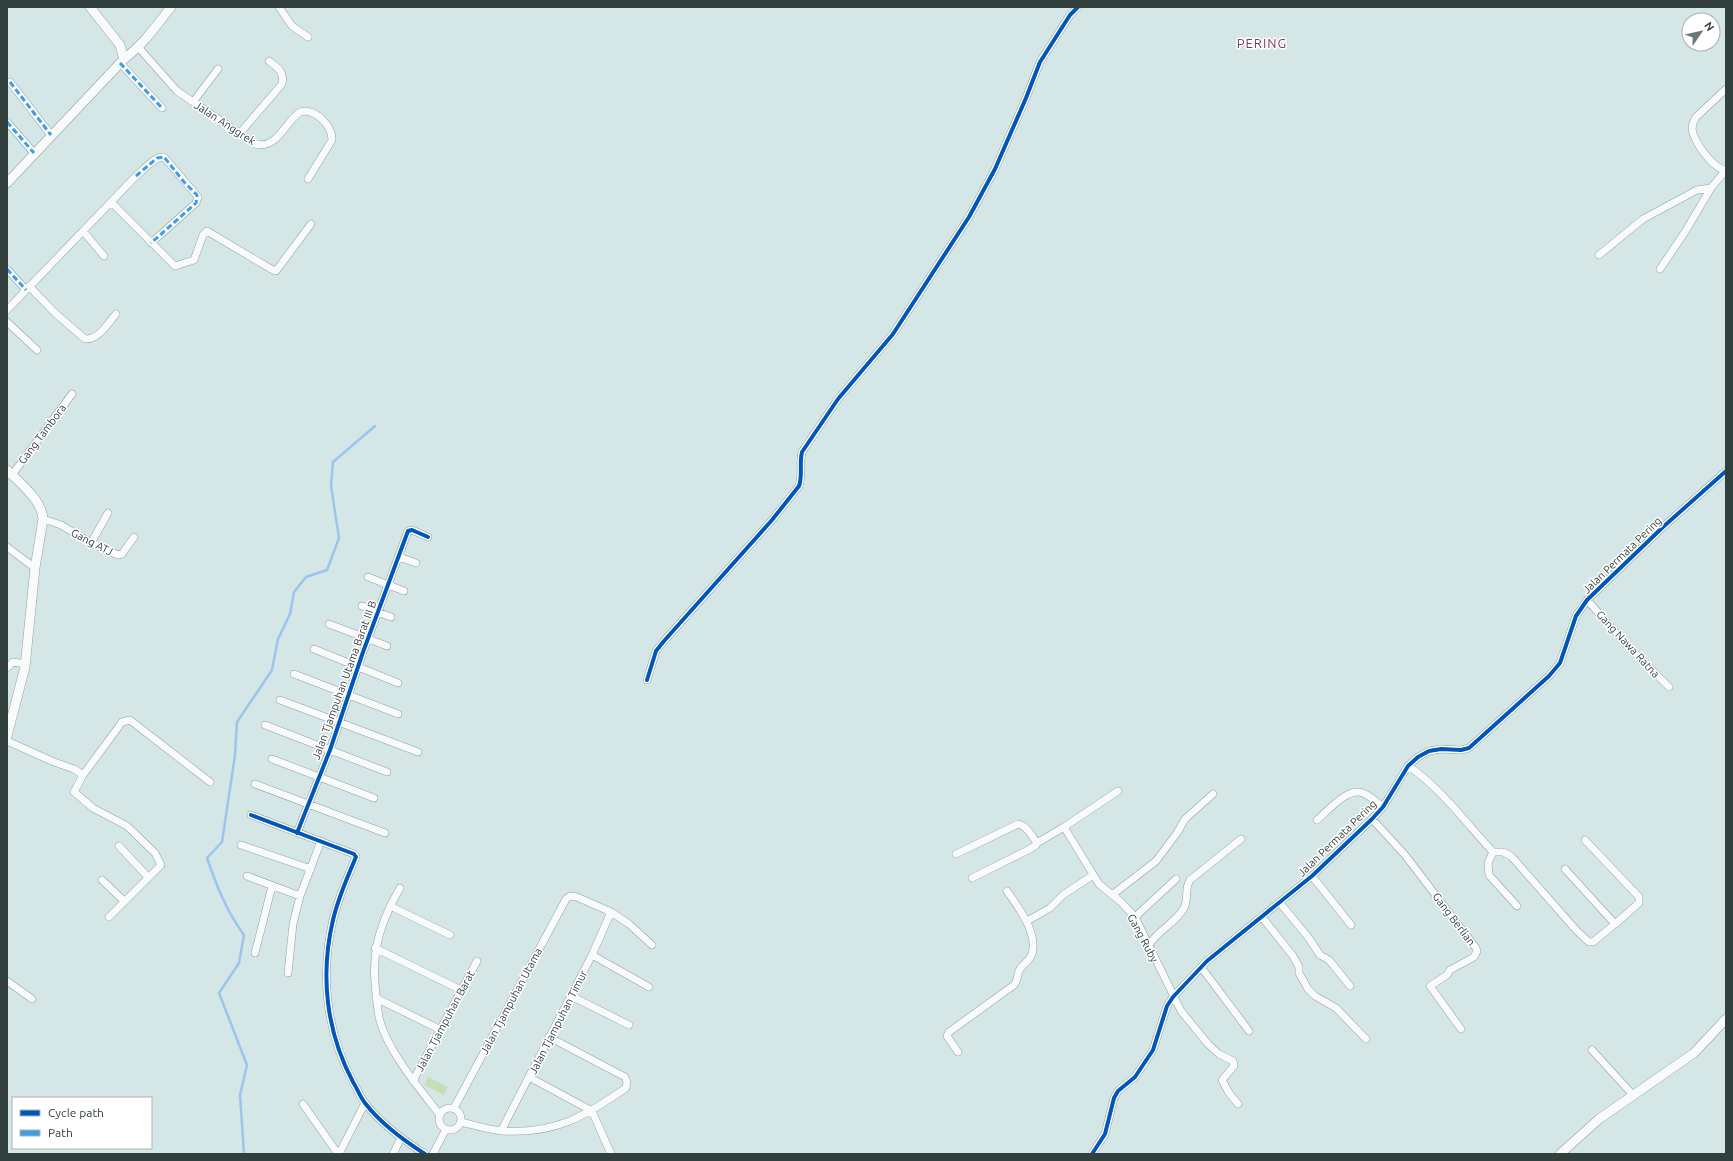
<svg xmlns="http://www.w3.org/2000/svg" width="1733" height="1161" font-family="Ubuntu,sans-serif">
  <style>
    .green { fill: #c5deb5 }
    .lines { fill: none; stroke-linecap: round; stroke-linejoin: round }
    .stream { stroke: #9cc4ed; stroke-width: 2.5 }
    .minor-casing { stroke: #91a09f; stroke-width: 8 }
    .tertiary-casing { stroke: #91a09f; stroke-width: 10 }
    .minor { stroke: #f9fbfb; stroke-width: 7 }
    .tertiary { stroke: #f9fbfb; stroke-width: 9 }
    .quiet { stroke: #3e9ee3; stroke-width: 3; stroke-dasharray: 6 3; stroke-linecap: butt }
    .cycleway-casing { stroke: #fff; stroke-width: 6 }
    .cycleway { stroke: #0057b8; stroke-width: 4 }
    .labels { text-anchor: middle; stroke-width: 3; stroke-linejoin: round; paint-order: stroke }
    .street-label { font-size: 11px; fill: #313f3d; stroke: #fff }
    .quarter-label { font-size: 13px; letter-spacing: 1px; fill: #7b3a5d; stroke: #fff }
  </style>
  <rect width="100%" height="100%" fill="#d4e6e5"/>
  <!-- green -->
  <path class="green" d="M428 1077 448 1087 444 1095 424 1085Z"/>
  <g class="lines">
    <!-- stream -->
    <path class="stream" d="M244 1154 240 1095 247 1065 219 993 239 963 244 935C226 910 217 887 207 858L222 842 235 755 237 722 272 670 278 639 290 614 294 592 306 577 327 570 339 538 331 486 333 462 375 426"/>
    <defs>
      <path id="minor" d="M279 7 292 26 308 37
        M139 48 177 91 255 144C277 150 285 122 300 112 315 108 332 125 332 140L308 179
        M120 63 162 108
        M10 82 51 135
        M193 102 218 69
        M7 122 34 153
        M240 133 282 84C285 72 277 67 269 61
        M111 202 175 266 194 260 203 235 207 231 271 269 276 271 311 224
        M83 231 104 256
        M1599 255 1643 219 1697 190 1711 188
        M7 269 26 290
        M1660 269 1685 232 1711 188 1726 170C1713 169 1694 142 1692 129 1692 124 1694 121 1696 117L1726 89
        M29 286 55 313 85 339C99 340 108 323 116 314
        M7 310 136 176C144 170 154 156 164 157L198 197 196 203 151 243
        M7 322 37 350
        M12 475 72 394
        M43 519 61 525 91 543 118 555 122 554 134 537
        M91 543 108 513
        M7 547 35 568
        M399 557 416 563
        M368 577 404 591
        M1587 600 1628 646 1669 687
        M362 606 391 617
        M329 624 387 646
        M314 649 398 683
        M7 668 13 662 25 664
        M294 674 398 714
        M647 680 656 651 664 641 772 520 799 486C803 475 799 464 802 452L838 399 893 334 969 217 995 169 1026 98 1040 62 1070 15 1078 7
        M280 700 418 752
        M265 725 387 772
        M7 741 54 762 74 769 83 775
        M272 759 374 798
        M1408 766C1439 786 1467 824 1493 852H1503L1511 856 1577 931 1589 942H1593L1615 924 1565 869
        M255 784 385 833
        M251 815 354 854 356 857C347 878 338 898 333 920 320 975 326 1031 353 1082 357 1088 360 1097 365 1103 381 1124 403 1140 425 1154
        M1372 819 1405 855 1476 948 1477 951 1474 957 1450 970 1447 975 1430 986 1461 1029
        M1317 820C1328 811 1347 787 1363 793 1370 796 1377 802 1383 807
        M1064 827 1099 884 1122 903 1135 917 1181 1011 1208 1044 1219 1054 1233 1061 1234 1066 1222 1080 1229 1093 1238 1104
        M297 833 330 750 363 652 408 531 412 530 428 537
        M1585 840 1639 897V903L1615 924
        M241 845 311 869
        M119 846 148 877
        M1493 852 1488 863 1489 875 1517 906
        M956 854 1018 824C1027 826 1032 836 1037 843
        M247 876 300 896
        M1312 876 1351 925
        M972 878 1030 849 1036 845 1037 843 1064 827 1118 791
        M102 880 124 901
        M400 888C382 919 372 948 375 983 376 995 377 1006 379 1017 386 1049 419 1088 440 1115
        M1112 895 1156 861 1177 833 1185 819 1213 794
        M1280 903 1308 937 1320 955 1329 960 1350 986
        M390 906 450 935
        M109 917 161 865 155 853 127 826 93 808 74 792 83 775 117 729 122 722 130 720 210 782
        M1135 917 1176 879
        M1262 917 1293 956 1299 967V973L1308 989 1315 996 1336 1008 1366 1039
        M1027 921 1050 908 1063 895 1093 875
        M1149 945C1158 930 1176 923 1184 908 1189 899 1184 889 1190 880L1241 839
        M375 948 461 990
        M255 953 272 886
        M592 955 649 987
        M1201 967 1249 1031
        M288 973 293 924 300 896 321 841
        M7 981 32 999
        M571 996 629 1025
        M376 998 441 1030
        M1592 1050 1633 1095
        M958 1052 947 1036 949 1032 1014 985C1018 980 1017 977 1019 971 1022 964 1030 961 1032 954 1038 932 1018 907 1007 891
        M529 1077 592 1111 611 1154
        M413 1081 477 961
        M303 1104 338 1154
        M454 1108 566 899 570 896 577 897 611 912 629 924 652 945
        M439 1119a11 11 0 1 1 22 0a11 11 0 1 1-22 0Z
        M461 1122C474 1125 489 1130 503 1131 556 1134 583 1117 626 1088L627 1082 625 1077 549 1037
        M501 1131 592 955 611 912
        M339 1154 365 1103
        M393 1154 401 1138
        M433 1154 446 1129
        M1092 1154 1105 1134 1114 1098 1118 1091 1135 1077 1153 1050 1167 1006 1173 997 1207 961 1312 876 1372 819 1383 807 1408 766 1418 757 1429 751 1441 749 1461 750 1469 748 1549 676 1560 663 1576 616 1587 600 1663 527 1726 471"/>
      <path id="tertiary" d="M90 7 120 45 124 59
        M7 183 124 59C144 44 156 26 171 7
        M7 470C20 483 42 500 43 519L35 568 25 667 7 736
        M1560 1154 1599 1119 1694 1053 1726 1019"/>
    </defs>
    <!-- minor casing -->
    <use href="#minor" class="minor-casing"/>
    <!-- tertiary casing -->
    <use href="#tertiary" class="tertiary-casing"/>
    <!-- minor -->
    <use href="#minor" class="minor"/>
    <!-- tertiary -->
    <use href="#tertiary" class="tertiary"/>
    <!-- quiet -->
    <path class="quiet" d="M120 63 162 108
      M10 82 51 135
      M7 122 34 153
      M136 176 157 158 164 157 184 182 197 195 196 203 151 243
      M7 269 26 290"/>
    <defs>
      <path id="cycleway" d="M647 680 656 651 664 641 772 520 799 486C803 475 799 464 802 452L838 399 893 334 969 217 995 169 1026 98 1040 62 1070 15 1078 7
        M251 815 354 854 356 857C347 878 338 898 333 920 320 975 326 1031 353 1082 357 1088 360 1097 365 1103 381 1124 403 1140 425 1154
        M297 833 330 750 363 652 408 531 412 530 428 537
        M1092 1154 1105 1134 1114 1098 1118 1091 1135 1077 1153 1050 1167 1006 1173 997 1207 961 1312 876 1372 819 1383 807 1408 766 1418 757 1429 751 1441 749 1461 750 1469 748 1549 676 1560 663 1576 616 1587 600 1663 527 1726 471"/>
    </defs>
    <!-- cycleway casing -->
    <use href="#cycleway" class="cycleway-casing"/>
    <!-- cycleway -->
    <use href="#cycleway" class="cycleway"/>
  </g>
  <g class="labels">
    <!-- street labels -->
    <g class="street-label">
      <text transform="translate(225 123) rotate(33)" y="4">Jalan Anggrek</text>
      <text transform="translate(42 434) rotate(-53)" y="4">Gang Tambora</text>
      <text transform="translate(92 542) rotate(27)" y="4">Gang ATJ</text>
      <text transform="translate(1622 555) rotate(-44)" y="4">Jalan Permata Pering</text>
      <text transform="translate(1628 644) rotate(47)" y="4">Gang Nawa Ratna</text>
      <text transform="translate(344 680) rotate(-70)" y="4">Jalan Tjampuhan Utama Barat III B</text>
      <text transform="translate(1337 838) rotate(-44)" y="4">Jalan Permata Pering</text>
      <text transform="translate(1454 919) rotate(53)" y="4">Gang Berlian</text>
      <text transform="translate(1143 938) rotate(62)" y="4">Gang Ruby</text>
      <text transform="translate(511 1001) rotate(-62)" y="4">Jalan Tjampuhan Utama</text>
      <text transform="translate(445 1021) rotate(-62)" y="4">Jalan Tjampuhan Barat</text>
      <text transform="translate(558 1022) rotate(-63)" y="4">Jalan Tjampuhan Timur</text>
    </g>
    <!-- quarter labels -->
    <g class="quarter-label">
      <text x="1262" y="48">PERING</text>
    </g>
  </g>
  <!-- border -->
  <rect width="1733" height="1161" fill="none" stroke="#313f3d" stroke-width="16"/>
  <!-- legend -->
  <rect x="12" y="1097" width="140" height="52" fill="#ffffff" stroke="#adb2b1"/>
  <rect x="20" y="1110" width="20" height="6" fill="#0057b8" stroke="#adb2b1"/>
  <text x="48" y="1117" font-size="12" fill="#313f3d">Cycle path</text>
  <rect x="20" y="1130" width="20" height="6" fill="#3e9ee3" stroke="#adb2b1"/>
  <text x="48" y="1137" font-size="12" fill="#313f3d">Path</text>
  <!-- north arrow -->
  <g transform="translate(1701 32) rotate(56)"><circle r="19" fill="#ffffff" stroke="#adb2b1"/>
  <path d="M0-3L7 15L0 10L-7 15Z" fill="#6a7978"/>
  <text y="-6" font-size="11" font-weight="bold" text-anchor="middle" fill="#313f3d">N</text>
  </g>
</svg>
